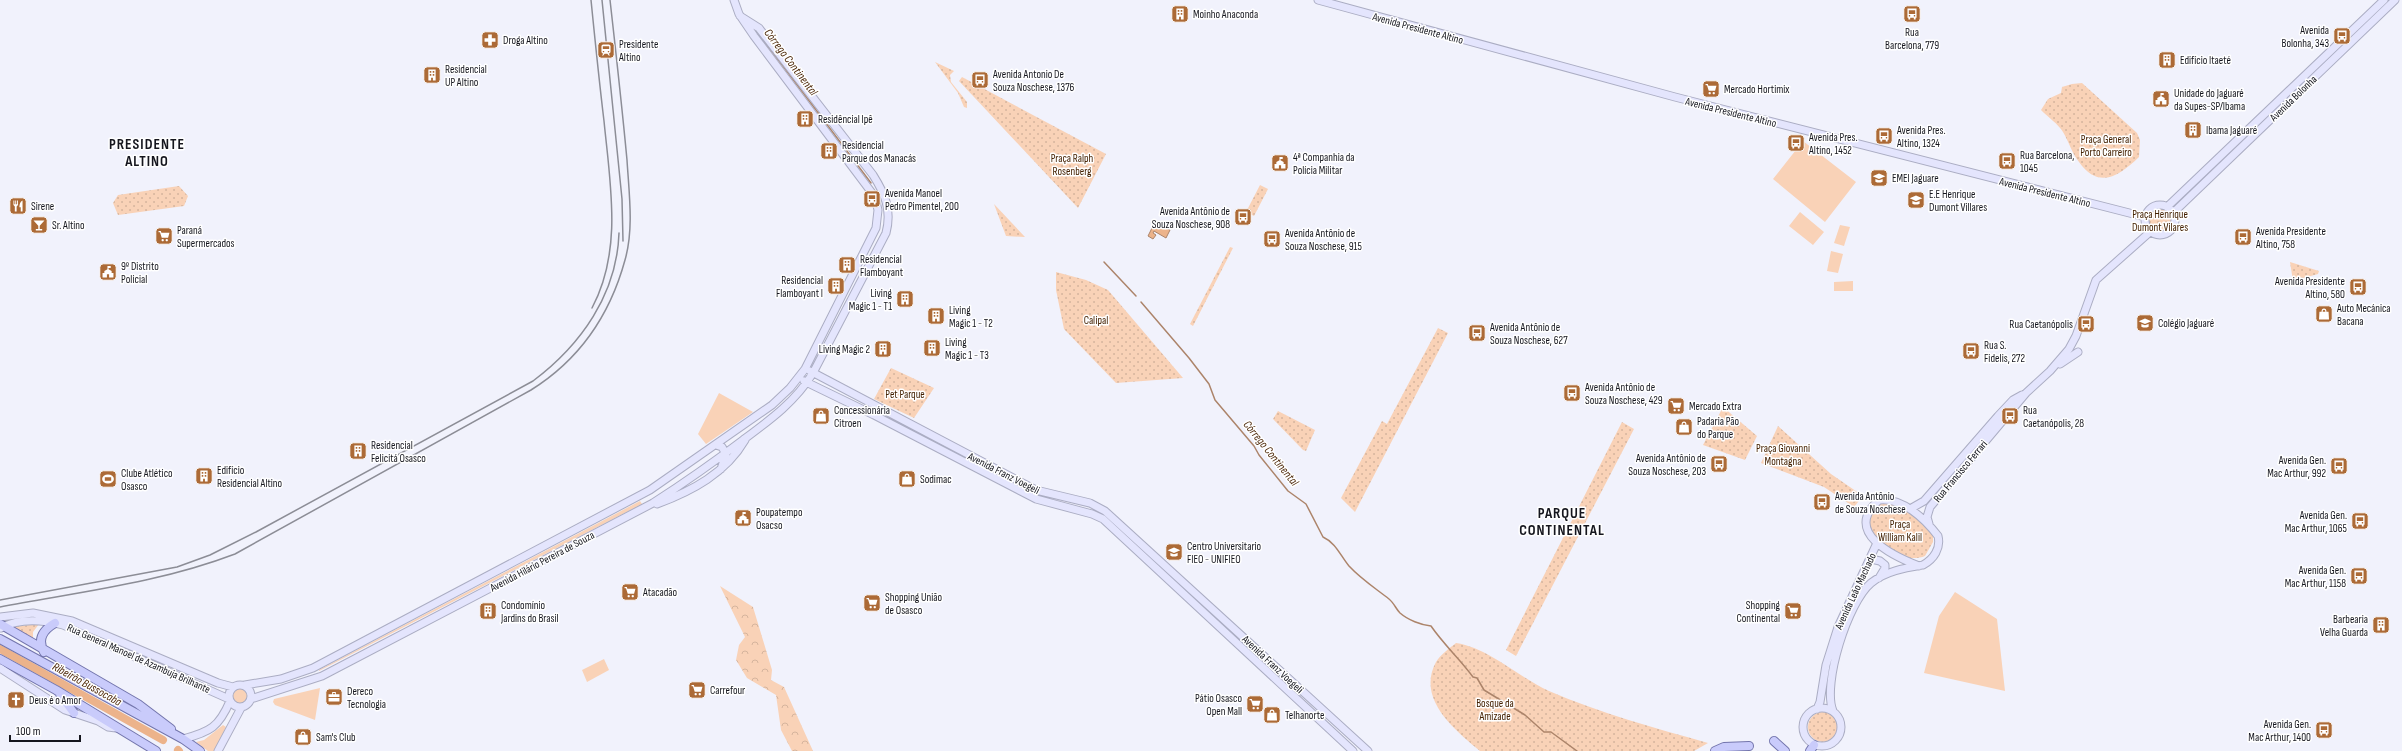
<svg xmlns="http://www.w3.org/2000/svg" width="2402" height="751" font-family="'Sofia Sans Condensed',sans-serif">
  <style>
    .green { fill: #f9d2b7 }
    .forest { fill: url(#forest-crowns) }
    .park { fill: url(#park-dots) }
    .water { fill: #ecb38b; stroke: #ac846a }
    .lines { fill: none; stroke-linecap: round; stroke-linejoin: round }
    .stream { stroke: #ac846a; stroke-width: 1.5 }
    .river { stroke: #ecb38b; stroke-width: 8 }
    .secondary-casing { stroke: #abadc3; stroke-width: 9 }
    .primary-casing { stroke: #7375ac; stroke-width: 10 }
    .secondary { stroke: #e4e5fd; stroke-width: 7 }
    .primary { stroke: #c9cbfb; stroke-width: 8 }
    .rail { stroke: #8c8d96; stroke-width: 1.5 }
    .labels { text-anchor: middle; stroke-width: 3; stroke-linejoin: round; paint-order: stroke }
    .poi-label { font-size: 11px; fill: #15161e; stroke: #fff; text-anchor: start }
    .street-label { font-size: 11px; fill: #15161e; stroke: #fff }
    .park-label { font-size: 11px; fill: #432000; stroke: #fff }
    .water-label { font-size: 12px; font-style: italic; fill: #4d2809; stroke: #fff }
    .district-label { font-size: 15px; font-weight: bold; letter-spacing: 1px; fill: #15161e; stroke: #fff }
  </style>
  <defs>
    <pattern id="forest-crowns" width="20" height="18" patternUnits="userSpaceOnUse"><rect width="20" height="18" fill="#f9d2b7"/><path d="M2 6a3 3 0 1 1 6 0M12 15a3 3 0 1 1 6 0" fill="none" stroke="#d5b49d"/></pattern>
    <pattern id="park-dots" width="8" height="8" patternUnits="userSpaceOnUse"><rect width="8" height="8" fill="#f9d2b7"/><path d="M2 2h.1M6 6h.1" fill="none" stroke="#d5b49d" stroke-width="1.8" stroke-linecap="round"/></pattern>
  </defs>
  <rect width="100%" height="100%" fill="#f1f2fc"/>
  <!-- green -->
  <path class="green" d="M1803 141 1856 182 1825 222 1773 179Z
    M1800 212 1824 232 1813 245 1789 226Z
    M1840 225 1850 227 1844 246 1834 243Z
    M1831 251 1843 254 1838 273 1827 271Z
    M1853 281V291H1834V282Z
    M719 393 753 412 706 444 698 434Z
    M640 501 642 504 319 671V670Z
    M1955 592 1997 619 2005 691 1924 673 1939 616Z
    M604 659 609 670 587 682 582 670Z
    M231 695a9 9 0 1 1 18 0a9 9 0 1 1-18 0Z
    M320 688 315 720 275 705 273 702 274 699Z
    M223 725 226 727 215 751H208L196 742 204 740Z"/>
  <!-- forest -->
  <path class="forest" d="M720 586 753 607 772 670 771 680 784 687 813 751H792L781 730 776 695 747 678 736 660 739 645 745 637Z"/>
  <!-- park -->
  <path class="park" d="M935 62 954 71 950 75 951 82 967 102V108L964 107 958 93Z
    M962 77 1106 154 1078 208 959 81Z
    M2082 83 2137 133 2140 140 2139 157C2119 176 2099 190 2079 162 2072 153 2069 142 2063 132 2058 124 2048 117 2041 110L2048 99 2061 93 2062 87 2072 84Z
    M1260 185 1268 189 1254 216 1246 212Z
    M179 186 188 196 184 206 118 215 113 203 118 195Z
    M994 204 1025 237 1006 236Z
    M2149 220a11 11 0 1 1 22 0a11 11 0 1 1-22 0Z
    M1230 247 1233 248 1193 326 1190 324Z
    M2290 262 2319 271 2318 274 2293 281Z
    M1056 272 1086 280 1108 290 1183 378 1116 383 1064 329 1056 290Z
    M1438 328 1448 333 1355 512 1341 498 1382 421 1387 424Z
    M891 368 934 388 914 418 874 399Z
    M1723 407 1757 436 1745 460 1703 445Z
    M1278 411 1315 430 1306 451 1303 450 1273 419Z
    M1622 422 1634 429 1516 656 1506 650Z
    M1778 426 1831 474 1863 496 1854 507 1824 487 1761 463Z
    M1888 503 1909 510 1933 534V542L1925 556C1907 564 1878 548 1870 529 1869 525 1869 520 1868 516L1877 504Z
    M39 624 33 632V639L10 627Z
    M1456 643C1489 648 1518 677 1549 691 1600 713 1655 728 1708 743L1694 751H1480C1455 730 1416 699 1436 662 1440 655 1450 648 1456 643Z
    M1808 727a15 15 0 1 1 30 0a15 15 0 1 1-30 0Z"/>
  <!-- water -->
  <path class="water" d="M1155 222 1170 230 1166 238 1154 231 1153 233 1156 235 1153 239 1148 236Z"/>
  <g class="lines">
    <!-- stream -->
    <path class="stream" d="M755 29 871 183
      M1104 262 1136 296
      M1141 302 1189 358 1209 384 1215 400 1254 446 1259 455 1288 491 1306 504 1323 537C1336 543 1340 555 1349 566 1361 579 1375 588 1389 599 1394 603 1396 609 1400 613 1408 620 1421 625 1431 626 1444 645 1460 659 1473 677L1477 678 1484 690 1525 715 1544 732H1551L1577 751"/>
    <!-- river -->
    <path class="river" d="M0 649 163 740
      M178 750 179 751"/>
    <defs>
      <path id="secondary" d="M1318 0 1675 97 2145 217
        M2145 220a15 15 0 1 1 30 0a15 15 0 1 1-30 0Z
        M2167 207 2384 0
        M2173 213 2395 0
        M2060 364 2078 352
        M810 371 1036 490 1090 503 1105 511 1368 751
        M804 381 874 415 1036 499 1092 514 1103 519 1353 751
        M716 445 722 447 726 454 721 469
        M657 504C692 491 726 473 745 440
        M1910 509 1924 501 1998 416 2013 400 2022 395
        M1929 524 1927 517 1930 507 2026 393 2050 371 2069 349 2076 336 2096 280 2150 232
        M1871 559 1880 561 1885 565V568L1879 578
        M0 617 33 613 72 621 218 683 233 687
        M1 628C19 618 43 620 63 625L229 699
        M0 668 65 710 98 721 108 727 116 728
        M229 696a11 11 0 1 1 22 0a11 11 0 1 1-22 0Z
        M245 685 281 679 313 668 650 490 772 405 790 388 805 369 876 228 878 210 875 197 754 36 739 14 734 0
        M251 699 322 676 653 503C684 483 714 462 743 440 770 420 795 402 813 373L886 233C892 210 885 194 873 175L759 28 740 16
        M1803 727a19 19 0 1 1 38 0a19 19 0 1 1-38 0Z
        M1817 709 1820 702 1826 665 1838 627 1877 543
        M1833 711C1822 684 1848 602 1871 583 1886 571 1905 568 1923 565 1934 559 1941 548 1938 536 1925 519 1902 497 1879 500 1842 532 1893 556 1919 566
        M183 739C210 732 219 727 230 701
        M218 751 241 708"/>
      <path id="primary" d="M0 624 138 704 171 729
        M0 639 183 739 200 751
        M44 652C37 639 43 630 55 623
        M0 659 56 690 156 751
        M60 694 74 713
        M1774 741 1785 751
        M1715 751 1724 747 1749 746
        M1810 751 1814 745"/>
    </defs>
    <!-- secondary casing -->
    <use href="#secondary" class="secondary-casing"/>
    <!-- primary casing -->
    <use href="#primary" class="primary-casing"/>
    <!-- secondary -->
    <use href="#secondary" class="secondary"/>
    <!-- primary -->
    <use href="#primary" class="primary"/>
    <!-- rail -->
    <path class="rail" d="M591 0C595 40 599 80 604 121 610 183 623 250 592 308
      M602 0 622 199 623 241
      M0 600 177 567 210 555 256 532 533 381C581 345 617 294 619 233
      M0 607C79 592 159 583 235 554L531 390C579 360 610 315 625 260 634 229 629 193 627 160 622 107 616 53 610 0"/>
  </g>
  <!-- icons -->
  <defs>
    <symbol id="building-square" viewBox="-11 -11 22 22"><rect x="-9" y="-9" width="18" height="18" rx="4" fill="#ac6a36" stroke="#fff"/><path d="M-4-6H4V6H1V3H-1V6H-4ZM-2.5-4.3h1.7v1.8h-1.7ZM.8-4.3h1.7v1.8H.8ZM-2.5-1h1.7V.8h-1.7ZM.8-1h1.7V.8H.8Z" fill="#fff"/></symbol>
    <symbol id="bus-square" viewBox="-11 -11 22 22"><rect x="-9" y="-9" width="18" height="18" rx="4" fill="#ac6a36" stroke="#fff"/><path d="M-5-6H5V4H4V6H2V4H-2V6H-4V4H-5ZM-3.5-4V0h7V-4ZM-3.5 1.2v1.5H-2V1.2ZM2 1.2v1.5H3.5V1.2Z" fill="#fff"/></symbol>
    <symbol id="pharmacy-square" viewBox="-11 -11 22 22"><rect x="-9" y="-9" width="18" height="18" rx="4" fill="#ac6a36" stroke="#fff"/><path d="M-2-6h4v4h4v4h-4v4h-4v-4h-4v-4h4Z" fill="#fff"/></symbol>
    <symbol id="station-square" viewBox="-11 -11 22 22"><rect x="-9" y="-9" width="18" height="18" rx="4" fill="#ac6a36" stroke="#fff"/><path d="M-3-6H3Q5-6 5-4V2Q5 4 3 4L4.5 6H3L1.5 4h-3L-3 6H-4.5L-3 4Q-5 4-5 2V-4Q-5-6-3-6ZM-3.5-4v3h7v-3ZM-3.5 1v1.5H-2V1ZM2 1v1.5H3.5V1Z" fill="#fff"/></symbol>
    <symbol id="supermarket-square" viewBox="-11 -11 22 22"><rect x="-9" y="-9" width="18" height="18" rx="4" fill="#ac6a36" stroke="#fff"/><path d="M-6-5.5h2.5l.6 2H6L4.5 2H-2.5L-4.4-4H-6ZM-1.5 3.2a1.3 1.3 0 1 0 .1 0ZM3 3.2a1.3 1.3 0 1 0 .1 0Z" fill="#fff"/></symbol>
    <symbol id="civic-square" viewBox="-11 -11 22 22"><rect x="-9" y="-9" width="18" height="18" rx="4" fill="#ac6a36" stroke="#fff"/><path d="M-.6-6.5H3V-4.5H.6V-3L4-1V1h2V6H-6V1h2V-1L-.6-3ZM-1.2 2.5V6h2.4V2.5Z" fill="#fff"/></symbol>
    <symbol id="school-square" viewBox="-11 -11 22 22"><rect x="-9" y="-9" width="18" height="18" rx="4" fill="#ac6a36" stroke="#fff"/><path d="M0-5L7-2L0 1L-7-2ZM-4 1L0 2.5L4 1V4Q0 6-4 4Z" fill="#fff"/></symbol>
    <symbol id="restaurant-square" viewBox="-11 -11 22 22"><rect x="-9" y="-9" width="18" height="18" rx="4" fill="#ac6a36" stroke="#fff"/><path d="M-5-6h1v4h1v-4h1v4h1v-4h1v5L-1.5 .5V6h-2V.5L-5-1ZM5-6V6H3V1.5H1.5Q1.5-4 5-6Z" fill="#fff"/></symbol>
    <symbol id="bar-square" viewBox="-11 -11 22 22"><rect x="-9" y="-9" width="18" height="18" rx="4" fill="#ac6a36" stroke="#fff"/><path d="M-6-5H6L.8 .8V4.5H3.5V6h-7V4.5H-.8V.8Z" fill="#fff"/></symbol>
    <symbol id="shop-square" viewBox="-11 -11 22 22"><rect x="-9" y="-9" width="18" height="18" rx="4" fill="#ac6a36" stroke="#fff"/><path d="M-5-2.5h2.3a2.7 3.5 0 0 1 5.4 0H5L5.5 6h-11ZM-1.5-2.5h3a1.5 2.3 0 0 0-3 0Z" fill="#fff"/></symbol>
    <symbol id="stadium-square" viewBox="-11 -11 22 22"><rect x="-9" y="-9" width="18" height="18" rx="4" fill="#ac6a36" stroke="#fff"/><path d="M0-5a6.5 5 0 1 0 0 10a6.5 5 0 1 0 0-10ZM-3.5-1.8h7v3.6h-7Z" fill="#fff"/></symbol>
    <symbol id="university-square" viewBox="-11 -11 22 22"><rect x="-9" y="-9" width="18" height="18" rx="4" fill="#ac6a36" stroke="#fff"/><path d="M0-5L7-2L0 1L-7-2ZM-4 1L0 2.5L4 1V4Q0 6-4 4Z" fill="#fff"/></symbol>
    <symbol id="office-square" viewBox="-11 -11 22 22"><rect x="-9" y="-9" width="18" height="18" rx="4" fill="#ac6a36" stroke="#fff"/><path d="M-6-3h4V-5.5h4V-3h4V5H-6ZM-1-4.5V-3h2v-1.5ZM-6 0V1H6V0Z" fill="#fff"/></symbol>
    <symbol id="church-square" viewBox="-11 -11 22 22"><rect x="-9" y="-9" width="18" height="18" rx="4" fill="#ac6a36" stroke="#fff"/><path d="M-1.2-6h2.4v3.5h3.3v2.4h-3.3V6h-2.4V-.1h-3.3v-2.4h3.3Z" fill="#fff"/></symbol>
  </defs>
  <g fill-rule="evenodd">
    <use href="#building-square" x="1170" y="4" width="20" height="20"/>
    <use href="#bus-square" x="1902" y="4" width="20" height="20"/>
    <use href="#bus-square" x="2332" y="26" width="20" height="20"/>
    <use href="#pharmacy-square" x="480" y="30" width="20" height="20"/>
    <use href="#station-square" x="596" y="40" width="20" height="20"/>
    <use href="#building-square" x="2157" y="50" width="20" height="20"/>
    <use href="#building-square" x="422" y="65" width="20" height="20"/>
    <use href="#bus-square" x="970" y="70" width="20" height="20"/>
    <use href="#supermarket-square" x="1701" y="79" width="20" height="20"/>
    <use href="#civic-square" x="2151" y="89" width="20" height="20"/>
    <use href="#building-square" x="795" y="109" width="20" height="20"/>
    <use href="#building-square" x="2183" y="120" width="20" height="20"/>
    <use href="#bus-square" x="1874" y="126" width="20" height="20"/>
    <use href="#bus-square" x="1786" y="133" width="20" height="20"/>
    <use href="#building-square" x="819" y="141" width="20" height="20"/>
    <use href="#bus-square" x="1997" y="151" width="20" height="20"/>
    <use href="#civic-square" x="1270" y="153" width="20" height="20"/>
    <use href="#school-square" x="1869" y="168" width="20" height="20"/>
    <use href="#bus-square" x="862" y="189" width="20" height="20"/>
    <use href="#school-square" x="1906" y="190" width="20" height="20"/>
    <use href="#restaurant-square" x="8" y="196" width="20" height="20"/>
    <use href="#bus-square" x="1233" y="207" width="20" height="20"/>
    <use href="#bar-square" x="29" y="215" width="20" height="20"/>
    <use href="#supermarket-square" x="154" y="226" width="20" height="20"/>
    <use href="#bus-square" x="2233" y="227" width="20" height="20"/>
    <use href="#bus-square" x="1262" y="229" width="20" height="20"/>
    <use href="#building-square" x="837" y="255" width="20" height="20"/>
    <use href="#civic-square" x="98" y="262" width="20" height="20"/>
    <use href="#building-square" x="826" y="276" width="20" height="20"/>
    <use href="#bus-square" x="2348" y="277" width="20" height="20"/>
    <use href="#building-square" x="895" y="289" width="20" height="20"/>
    <use href="#shop-square" x="2314" y="304" width="20" height="20"/>
    <use href="#building-square" x="926" y="306" width="20" height="20"/>
    <use href="#school-square" x="2135" y="313" width="20" height="20"/>
    <use href="#bus-square" x="2076" y="314" width="20" height="20"/>
    <use href="#bus-square" x="1467" y="323" width="20" height="20"/>
    <use href="#building-square" x="922" y="338" width="20" height="20"/>
    <use href="#building-square" x="873" y="339" width="20" height="20"/>
    <use href="#bus-square" x="1961" y="341" width="20" height="20"/>
    <use href="#bus-square" x="1562" y="383" width="20" height="20"/>
    <use href="#supermarket-square" x="1666" y="396" width="20" height="20"/>
    <use href="#shop-square" x="811" y="406" width="20" height="20"/>
    <use href="#bus-square" x="2000" y="406" width="20" height="20"/>
    <use href="#shop-square" x="1674" y="417" width="20" height="20"/>
    <use href="#building-square" x="348" y="441" width="20" height="20"/>
    <use href="#bus-square" x="1709" y="454" width="20" height="20"/>
    <use href="#bus-square" x="2329" y="456" width="20" height="20"/>
    <use href="#building-square" x="194" y="466" width="20" height="20"/>
    <use href="#stadium-square" x="98" y="469" width="20" height="20"/>
    <use href="#shop-square" x="897" y="469" width="20" height="20"/>
    <use href="#bus-square" x="1812" y="492" width="20" height="20"/>
    <use href="#civic-square" x="733" y="508" width="20" height="20"/>
    <use href="#bus-square" x="2350" y="511" width="20" height="20"/>
    <use href="#university-square" x="1164" y="542" width="20" height="20"/>
    <use href="#bus-square" x="2349" y="566" width="20" height="20"/>
    <use href="#supermarket-square" x="620" y="582" width="20" height="20"/>
    <use href="#supermarket-square" x="862" y="593" width="20" height="20"/>
    <use href="#building-square" x="478" y="601" width="20" height="20"/>
    <use href="#supermarket-square" x="1783" y="601" width="20" height="20"/>
    <use href="#building-square" x="2371" y="615" width="20" height="20"/>
    <use href="#supermarket-square" x="687" y="680" width="20" height="20"/>
    <use href="#office-square" x="324" y="687" width="20" height="20"/>
    <use href="#church-square" x="6" y="690" width="20" height="20"/>
    <use href="#supermarket-square" x="1245" y="694" width="20" height="20"/>
    <use href="#shop-square" x="1262" y="705" width="20" height="20"/>
    <use href="#bus-square" x="2314" y="720" width="20" height="20"/>
    <use href="#shop-square" x="293" y="727" width="20" height="20"/>
  </g>
  <g class="labels">
    <!-- poi labels -->
    <g class="poi-label">
      <text x="1193" y="18">Moinho Anaconda</text>
      <text x="2329" y="34" text-anchor="end">Avenida<tspan x="2329" dy="13">Bolonha, 343</tspan></text>
      <text x="1912" y="36" text-anchor="middle">Rua<tspan x="1912" dy="13">Barcelona, 779</tspan></text>
      <text x="503" y="44">Droga Altino</text>
      <text x="619" y="48">Presidente<tspan x="619" dy="13">Altino</tspan></text>
      <text x="2180" y="64">Edifício Itaeté</text>
      <text x="445" y="73">Residencial<tspan x="445" dy="13">UP Altino</tspan></text>
      <text x="993" y="78">Avenida Antonio De<tspan x="993" dy="13">Souza Noschese, 1376</tspan></text>
      <text x="1724" y="93">Mercado Hortimix</text>
      <text x="2174" y="97">Unidade do Jaguaré<tspan x="2174" dy="13">da Supes-SP/Ibama</tspan></text>
      <text x="818" y="123">Residêncial Ipê</text>
      <text x="1897" y="134">Avenida Pres.<tspan x="1897" dy="13">Altino, 1324</tspan></text>
      <text x="2206" y="134">Ibama Jaguaré</text>
      <text x="1809" y="141">Avenida Pres.<tspan x="1809" dy="13">Altino, 1452</tspan></text>
      <text x="842" y="149">Residencial<tspan x="842" dy="13">Parque dos Manacás</tspan></text>
      <text x="2020" y="159">Rua Barcelona,<tspan x="2020" dy="13">1045</tspan></text>
      <text x="1293" y="161">4ª Companhia da<tspan x="1293" dy="13">Polícia Militar</tspan></text>
      <text x="1892" y="182">EMEI Jaguare</text>
      <text x="885" y="197">Avenida Manoel<tspan x="885" dy="13">Pedro Pimentel, 200</tspan></text>
      <text x="1929" y="198">E.E Henrique<tspan x="1929" dy="13">Dumont Villares</tspan></text>
      <text x="31" y="210">Sirene</text>
      <text x="1230" y="215" text-anchor="end">Avenida Antônio de<tspan x="1230" dy="13">Souza Noschese, 908</tspan></text>
      <text x="52" y="229">Sr. Altino</text>
      <text x="177" y="234">Paraná<tspan x="177" dy="13">Supermercados</tspan></text>
      <text x="2256" y="235">Avenida Presidente<tspan x="2256" dy="13">Altino, 758</tspan></text>
      <text x="1285" y="237">Avenida Antônio de<tspan x="1285" dy="13">Souza Noschese, 915</tspan></text>
      <text x="860" y="263">Residencial<tspan x="860" dy="13">Flamboyant</tspan></text>
      <text x="121" y="270">9º Distrito<tspan x="121" dy="13">Policial</tspan></text>
      <text x="823" y="284" text-anchor="end">Residencial<tspan x="823" dy="13">Flamboyant I</tspan></text>
      <text x="2345" y="285" text-anchor="end">Avenida Presidente<tspan x="2345" dy="13">Altino, 580</tspan></text>
      <text x="892" y="297" text-anchor="end">Living<tspan x="892" dy="13">Magic 1 - T1</tspan></text>
      <text x="2337" y="312">Auto Mecánica<tspan x="2337" dy="13">Bacana</tspan></text>
      <text x="949" y="314">Living<tspan x="949" dy="13">Magic 1 - T2</tspan></text>
      <text x="2158" y="327">Colégio Jaguaré</text>
      <text x="2073" y="328" text-anchor="end">Rua Caetanópolis</text>
      <text x="1490" y="331">Avenida Antônio de<tspan x="1490" dy="13">Souza Noschese, 627</tspan></text>
      <text x="945" y="346">Living<tspan x="945" dy="13">Magic 1 - T3</tspan></text>
      <text x="1984" y="349">Rua S.<tspan x="1984" dy="13">Fidelis, 272</tspan></text>
      <text x="870" y="353" text-anchor="end">Living Magic 2</text>
      <text x="1585" y="391">Avenida Antônio de<tspan x="1585" dy="13">Souza Noschese, 429</tspan></text>
      <text x="1689" y="410">Mercado Extra</text>
      <text x="834" y="414">Concessionária<tspan x="834" dy="13">Citroen</tspan></text>
      <text x="2023" y="414">Rua<tspan x="2023" dy="13">Caetanópolis, 28</tspan></text>
      <text x="1697" y="425">Padaria Pão<tspan x="1697" dy="13">do Parque</tspan></text>
      <text x="371" y="449">Residencial<tspan x="371" dy="13">Felicitá Osasco</tspan></text>
      <text x="1706" y="462" text-anchor="end">Avenida Antônio de<tspan x="1706" dy="13">Souza Noschese, 203</tspan></text>
      <text x="2326" y="464" text-anchor="end">Avenida Gen.<tspan x="2326" dy="13">Mac Arthur, 992</tspan></text>
      <text x="217" y="474">Edifício<tspan x="217" dy="13">Residencial Altino</tspan></text>
      <text x="121" y="477">Clube Atlético<tspan x="121" dy="13">Osasco</tspan></text>
      <text x="920" y="483">Sodimac</text>
      <text x="1835" y="500">Avenida Antônio<tspan x="1835" dy="13">de Souza Noschese</tspan></text>
      <text x="756" y="516">Poupatempo<tspan x="756" dy="13">Osacso</tspan></text>
      <text x="2347" y="519" text-anchor="end">Avenida Gen.<tspan x="2347" dy="13">Mac Arthur, 1065</tspan></text>
      <text x="1187" y="550">Centro Universitario<tspan x="1187" dy="13">FIEO - UNIFIEO</tspan></text>
      <text x="2346" y="574" text-anchor="end">Avenida Gen.<tspan x="2346" dy="13">Mac Arthur, 1158</tspan></text>
      <text x="643" y="596">Atacadão</text>
      <text x="885" y="601">Shopping União<tspan x="885" dy="13">de Osasco</tspan></text>
      <text x="501" y="609">Condomínio<tspan x="501" dy="13">Jardins do Brasil</tspan></text>
      <text x="1780" y="609" text-anchor="end">Shopping<tspan x="1780" dy="13">Continental</tspan></text>
      <text x="2368" y="623" text-anchor="end">Barbearia<tspan x="2368" dy="13">Velha Guarda</tspan></text>
      <text x="710" y="694">Carrefour</text>
      <text x="347" y="695">Dereco<tspan x="347" dy="13">Tecnologia</tspan></text>
      <text x="1242" y="702" text-anchor="end">Pátio Osasco<tspan x="1242" dy="13">Open Mall</tspan></text>
      <text x="29" y="704">Deus é o Amor</text>
      <text x="1285" y="719">Telhanorte</text>
      <text x="2311" y="728" text-anchor="end">Avenida Gen.<tspan x="2311" dy="13">Mac Arthur, 1400</tspan></text>
      <text x="316" y="741">Sam's Club</text>
    </g>
    <!-- street labels -->
    <g class="street-label">
      <text transform="translate(1418 28) rotate(15)" y="4">Avenida Presidente Altino</text>
      <text transform="translate(2293 98) rotate(-44)" y="4">Avenida Bolonha</text>
      <text transform="translate(1731 112) rotate(14)" y="4">Avenida Presidente Altino</text>
      <text transform="translate(2045 192) rotate(14)" y="4">Avenida Presidente Altino</text>
      <text transform="translate(1960 471) rotate(-50)" y="4">Rua Francisco Ferrari</text>
      <text transform="translate(1004 473) rotate(27)" y="4">Avenida Franz Voegeli</text>
      <text transform="translate(542 561) rotate(-28)" y="4">Avenida Hilário Pereira de Souza</text>
      <text transform="translate(1855 591) rotate(-65)" y="4">Avenida Leão Machado</text>
      <text transform="translate(139 658) rotate(24)" y="4">Rua General Manoel de Azambuja Brilhante</text>
      <text transform="translate(1273 664) rotate(43)" y="4">Avenida Franz Voegeli</text>
    </g>
    <!-- park labels -->
    <g class="park-label">
      <text x="2106" y="143">Praça General<tspan x="2106" dy="13">Porto Carreiro</tspan></text>
      <text x="1072" y="162">Praça Ralph<tspan x="1072" dy="13">Rosenberg</tspan></text>
      <text x="2160" y="218">Praça Henrique<tspan x="2160" dy="13">Dumont Vilares</tspan></text>
      <text x="1096" y="324">Calipal</text>
      <text x="905" y="398">Pet Parque</text>
      <text x="1783" y="452">Praça Giovanni<tspan x="1783" dy="13">Montagna</tspan></text>
      <text x="1900" y="528">Praça<tspan x="1900" dy="13">William Kalil</tspan></text>
      <text x="1495" y="707">Bosque da<tspan x="1495" dy="13">Amizade</tspan></text>
    </g>
    <!-- water labels -->
    <g class="water-label">
      <text transform="translate(791 62) rotate(53)" y="4">Córrego Continental</text>
      <text transform="translate(1271 453) rotate(51)" y="4">Córrego Continental</text>
      <text transform="translate(87 684) rotate(29)" y="4">Ribeirão Bussocaba</text>
    </g>
    <!-- district labels -->
    <g class="district-label">
      <text x="147" y="149">PRESIDENTE<tspan x="147" dy="17">ALTINO</tspan></text>
      <text x="1562" y="518">PARQUE<tspan x="1562" dy="17">CONTINENTAL</tspan></text>
    </g>
  </g>
  <!-- scale -->
  <path d="M10 735v6h70v-6" fill="none" stroke="#15161e" stroke-width="2"/>
  <text x="16" y="735" font-size="12" fill="#15161e" stroke="#ffffff" stroke-width="3" paint-order="stroke">100 m</text>
</svg>
